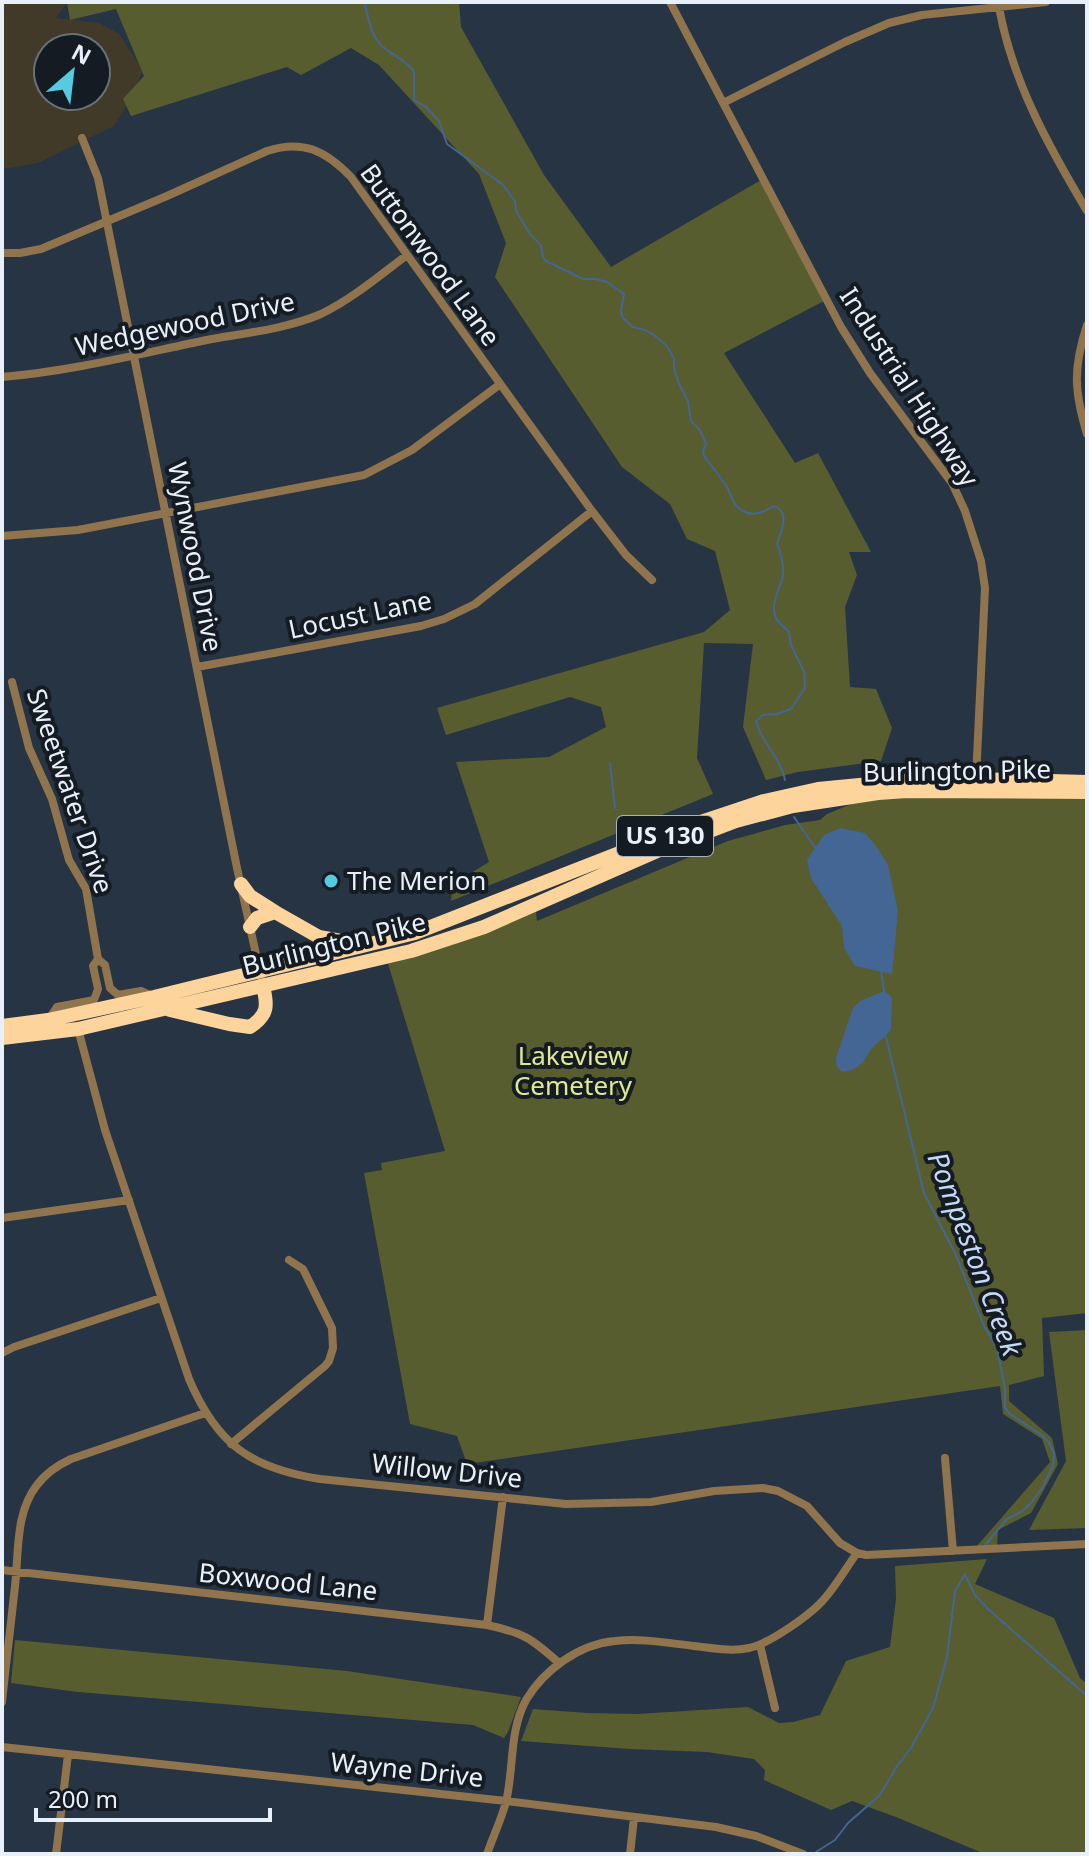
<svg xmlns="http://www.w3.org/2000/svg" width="1089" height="1856" font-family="'Noto Sans',sans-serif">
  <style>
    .education { fill: #413a28; fill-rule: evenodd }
    .green { fill: #585d30 }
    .water { fill: #436694 }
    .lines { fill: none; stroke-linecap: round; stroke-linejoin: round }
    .stream { stroke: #436694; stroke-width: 2 }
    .street { stroke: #90744d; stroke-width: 8 }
    .highway { stroke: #fdd49b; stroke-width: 14 }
    .poi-dot { fill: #55cae0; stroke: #151b22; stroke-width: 3 }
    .labels { text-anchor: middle; stroke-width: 8; stroke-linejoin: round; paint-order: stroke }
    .shield { fill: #151b22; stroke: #a9b1ba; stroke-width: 2 }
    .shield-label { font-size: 24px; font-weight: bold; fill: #e8f1fb }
    .street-label { font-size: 26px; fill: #e8f1fb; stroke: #151b22 }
    .poi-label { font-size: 26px; fill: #e8f1fb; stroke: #151b22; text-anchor: start }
    .park-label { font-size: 26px; fill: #dfea90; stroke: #151b22 }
    .water-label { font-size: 28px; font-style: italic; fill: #c4d9f6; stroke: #151b22 }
  </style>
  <rect width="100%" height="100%" fill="#273443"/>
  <!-- education -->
  <path class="education" d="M2 2H67L56 18 99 23 119 34 143 70 130 100 114 126 38 163 2 169ZM48 48H96V96H48Z"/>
  <!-- green -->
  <path class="green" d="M67 2H459L461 27 544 175 611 267 761 180 824 301 724 353 795 463 818 453 871 552H849L857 575 845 607 850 687 876 689 892 728 881 761 798 772 766 780 743 727 753 644 704 643 697 758 713 794 451 901 453 884 489 862 456 762 549 757 606 727 601 707 570 697 446 735 437 708 704 632 730 610 715 551 687 539 670 504 622 467 495 277 506 243 479 174 379 65 351 48 301 75 287 67 131 116 123 99 144 76 116 9 70 20Z
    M1087 792V1313L1042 1318 1044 1376 1009 1385V1401L1052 1438 1058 1464 1031 1513 998 1530 997 1547H976L1050 1462 1042 1439 1003 1414 1000 1386 467 1464 457 1436 410 1424 364 1173 382 1170 381 1163 445 1151 386 957 535 904 537 921 728 841 785 825 820 820 827 814 878 793Z
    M1087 1330V1528L1029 1530 1066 1461 1049 1332Z
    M987 1559 975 1584 1054 1618 1080 1678 1087 1684V1854H985L896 1817 852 1801 831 1810 764 1780 765 1770 754 1759 707 1752 630 1749 521 1741 533 1709 587 1713 637 1714 748 1707 779 1723 793 1722 820 1715 846 1661 890 1647 896 1599 895 1566Z
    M15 1640 347 1671 521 1697 508 1732 504 1738 473 1725 78 1692 11 1683Z"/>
  <!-- water -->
  <path class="water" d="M840 828 865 833 876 846 888 865 898 911 892 974 855 966 844 948 842 926 811 878 807 860 824 835Z
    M884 991 890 995 892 999 891 1030C885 1037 877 1043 871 1049 871 1050 864 1060 864 1061 854 1071 836 1080 836 1058L853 1008 860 1001Z"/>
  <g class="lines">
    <!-- stream -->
    <path class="stream" d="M364 2C369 17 370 35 382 46 392 55 406 60 414 71V100L427 108 439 121 447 144 502 184 515 201 516 211 519 216 530 234 541 245 543 257 546 261 583 279H596L607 282 624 294 621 311 623 318 633 327 645 330 654 335 667 346 674 359V368L679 384 688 401 691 421 699 429 706 443 703 451 704 456C711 466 720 476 727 487 730 492 731 499 735 504 747 519 761 514 774 506 791 512 781 531 777 544 781 552 784 565 783 575 781 588 769 604 776 618 779 624 785 627 789 632L791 645 804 672 805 688 791 709 777 714 763 715 756 721C761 743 781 757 785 780
      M610 763 615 808
      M794 817 816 849
      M881 970 884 992
      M886 1037 924 1193 956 1255 985 1328 997 1347 1005 1389V1408L1010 1414 1043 1436 1049 1443 1054 1453 1053 1466 1042 1488 1031 1503 1021 1512 1007 1519 985 1545
      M965 1575 975 1595 988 1609 1087 1696
      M816 1852 835 1840 848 1823 880 1795 897 1766 911 1748 933 1708 947 1657 955 1591 965 1574"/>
    <!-- street -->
    <path class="street" d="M670 2 841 327 870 373 952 483 965 511 981 561 985 588 976 779
      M999 7C1012 81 1049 147 1087 211
      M723 103 845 42 889 23 922 15 1046 2
      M82 138 98 178 237 868 263 986
      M2 253H20L41 249 167 196 267 151C303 139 326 151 351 177L592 511 626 555 652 580
      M1087 325C1073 368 1074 391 1087 434
      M2 377C72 371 139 354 207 340 245 333 286 329 321 314 352 299 379 276 407 255
      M2 536 78 530 364 475 412 450 499 385
      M197 667 421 626 444 619 475 604 592 511
      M12 682 29 748 52 799 69 860 86 889 98 959 93 966 98 989 94 1000 57 1007 49 1019
      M98 959 105 965 110 988 118 995 141 991 152 996
      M78 1029 105 1130 189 1379C217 1445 251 1468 320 1479L566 1504 651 1502 714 1491 763 1488 778 1491 807 1506 840 1543 857 1553 866 1555 1087 1544
      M2 1218 129 1200
      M2 1353 14 1347 161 1298
      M231 1444 325 1366 329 1361 333 1348 332 1328 303 1269 289 1260
      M945 1458 953 1551
      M2 1570 487 1625C524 1633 531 1638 559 1663
      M487 1625 503 1497
      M760 1645 775 1708
      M2 1702C6 1663 11 1624 15 1586 19 1552 15 1513 37 1485 46 1473 58 1465 71 1459L205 1413
      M2 1747 506 1801 716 1827 756 1836 803 1854
      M56 1854 68 1755
      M487 1854C493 1837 501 1820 506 1802 514 1769 509 1731 526 1700 544 1670 579 1644 615 1641 641 1638 668 1643 694 1646 712 1648 731 1652 749 1648 769 1644 812 1614 825 1598 837 1584 846 1568 857 1553
      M630 1854 634 1818"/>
    <!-- highway -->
    <path class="highway" d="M241 884 250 896 275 912
      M250 927 257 918 275 912 319 937 358 944
      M170 1010 229 1024 250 1027C268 1015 268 1006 263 986
      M2 1026 48 1020 154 997 415 933 686 827 764 801 818 789 901 781 976 779 1087 782
      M2 1038 78 1029 411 951 484 927 657 851 736 821 793 806 878 793 907 791 1087 792"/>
  </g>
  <!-- markers -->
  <circle class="poi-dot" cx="331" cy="881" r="8"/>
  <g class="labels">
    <!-- shield labels -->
    <rect class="shield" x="617" y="816" width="96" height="40" rx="6"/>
    <g class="shield-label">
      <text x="665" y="844">US 130</text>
    </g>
    <!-- street labels -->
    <g class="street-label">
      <text transform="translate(430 255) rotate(54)" y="9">Buttonwood Lane</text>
      <text transform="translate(185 324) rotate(-12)" y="9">Wedgewood Drive</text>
      <text transform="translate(909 387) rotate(57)" y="9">Industrial Highway</text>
      <text transform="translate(195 557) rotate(79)" y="9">Wynwood Drive</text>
      <text transform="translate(360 615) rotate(-12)" y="9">Locust Lane</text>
      <text transform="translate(957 771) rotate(-1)" y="9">Burlington Pike</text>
      <text transform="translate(70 791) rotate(71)" y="9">Sweetwater Drive</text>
      <text transform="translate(334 944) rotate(-14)" y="9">Burlington Pike</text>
      <text transform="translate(447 1471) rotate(6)" y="9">Willow Drive</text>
      <text transform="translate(288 1582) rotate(6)" y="9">Boxwood Lane</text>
      <text transform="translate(407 1770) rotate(6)" y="9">Wayne Drive</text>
    </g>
    <!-- poi labels -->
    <g class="poi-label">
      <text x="347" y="890">The Merion</text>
    </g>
    <!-- park labels -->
    <g class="park-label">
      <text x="573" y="1065">Lakeview<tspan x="573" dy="30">Cemetery</tspan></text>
    </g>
    <!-- water labels -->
    <g class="water-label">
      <text transform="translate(975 1254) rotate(69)" y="10">Pompeston Creek</text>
    </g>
  </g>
  <!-- border -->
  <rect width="1089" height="1856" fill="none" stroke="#e8f1fb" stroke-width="8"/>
  <!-- north arrow -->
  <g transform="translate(72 72) rotate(28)"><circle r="38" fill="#151b22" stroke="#697179" stroke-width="2"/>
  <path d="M0-6L14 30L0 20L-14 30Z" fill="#55cae0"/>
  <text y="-12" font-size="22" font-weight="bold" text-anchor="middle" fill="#e8f1fb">N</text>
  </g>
  <!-- scale -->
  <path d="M36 1808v12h234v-12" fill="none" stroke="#e8f1fb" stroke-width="4"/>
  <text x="48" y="1808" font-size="24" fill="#e8f1fb" stroke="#151b22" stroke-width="6" paint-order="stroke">200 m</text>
</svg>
